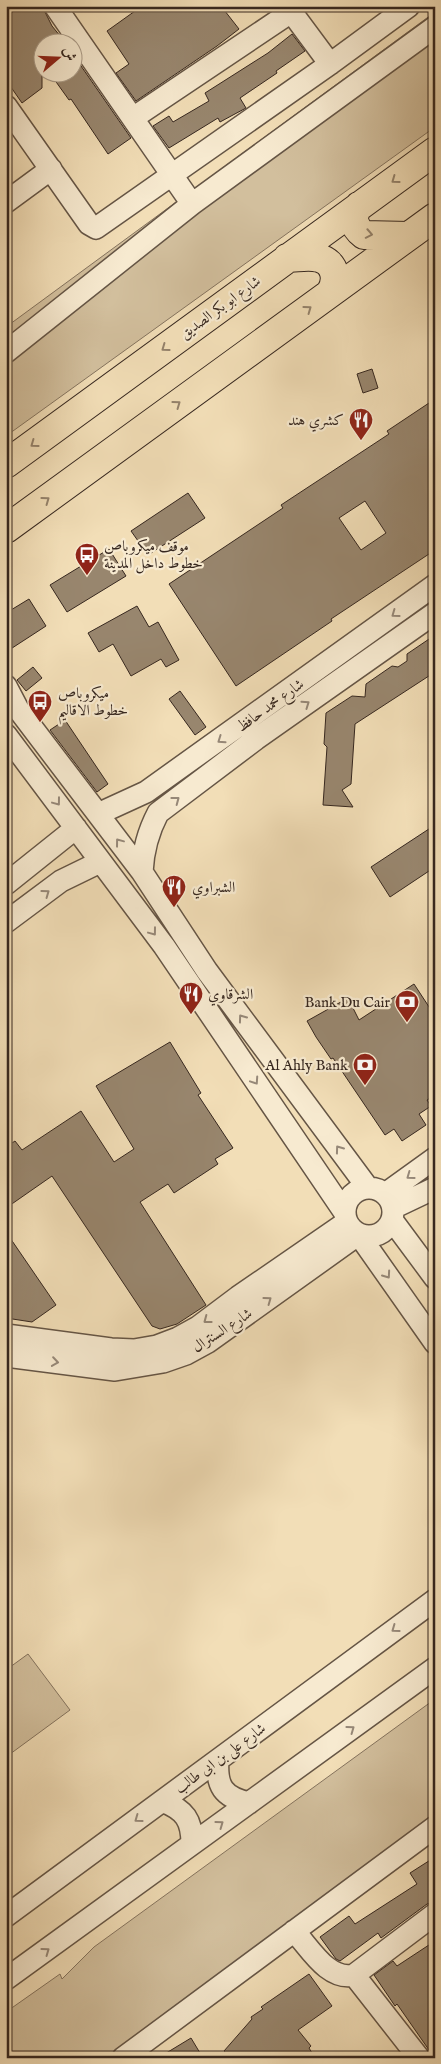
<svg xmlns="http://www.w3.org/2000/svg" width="441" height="2064" font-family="'IM FELL English',Amiri,serif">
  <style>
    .green { fill: #d2bf9d; stroke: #84735e }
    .building { fill: #98866e; stroke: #36271f; fill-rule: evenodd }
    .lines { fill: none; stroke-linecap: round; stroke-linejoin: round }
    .minor-casing { stroke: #655545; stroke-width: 24 }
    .major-casing { stroke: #36271f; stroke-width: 30 }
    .minor { stroke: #f7ead0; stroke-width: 21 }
    .major { stroke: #f2deb7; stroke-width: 28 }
    .oneway { stroke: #94826b }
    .oneway2 { stroke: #968878 }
    .labels { text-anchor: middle; stroke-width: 4.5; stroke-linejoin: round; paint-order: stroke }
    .street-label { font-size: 15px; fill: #36271f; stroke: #f7ead0 }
    .poi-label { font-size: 15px; fill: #36271f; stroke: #f7ead0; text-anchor: start }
  </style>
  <rect width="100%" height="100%" fill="#f2deb7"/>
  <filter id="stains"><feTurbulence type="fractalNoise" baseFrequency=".004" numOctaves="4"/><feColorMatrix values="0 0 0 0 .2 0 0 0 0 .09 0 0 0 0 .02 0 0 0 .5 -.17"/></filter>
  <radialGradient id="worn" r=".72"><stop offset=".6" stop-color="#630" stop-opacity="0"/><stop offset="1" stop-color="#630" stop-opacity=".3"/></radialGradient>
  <!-- green -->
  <path class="green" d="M435 12V127L6 436V327Z
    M28 1654 70 1710 6 1757V1670Z
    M435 1699V1821L114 2058H6V2012L60 1974 62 1979 94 1947Z"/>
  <!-- building -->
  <path class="building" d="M16 6H42L52 26 65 42H42V88L22 103 6 80V11Z
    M142 6H221L239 29 217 46 136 101 116 73 129 64 107 31Z
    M292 34 305 51 276 71 277 73 240 98 246 108 220 122 218 118 169 148 153 126 169 116 173 122 209 101 205 93 268 53Z
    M72 53 131 138 108 154 71 99 69 100 49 72H72Z
    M372 369 378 388 363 393 357 374Z
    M435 399V550L331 619 332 621 236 686 169 584 283 508 281 505 389 434 387 431ZM365 501 386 533 361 550 339 518Z
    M188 493 205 518 148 555 131 531Z
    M109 549 126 576 67 612 50 585Z
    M29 599 46 626 6 652V613Z
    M137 606 149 627 158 622 179 660 166 667 161 659 131 676 113 644 99 652 88 633Z
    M435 635V672L355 724 351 784 342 790 353 807 323 805 327 747 324 744 326 713 352 696 365 697 366 684 392 666 398 667 407 661V654Z
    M33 667 42 678 26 691 17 680Z
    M180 691 206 727 195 735 169 699Z
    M65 720 108 784 97 792 50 730Z
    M435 825V867L390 897 371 867Z
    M414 984 435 1016V1095L427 1100 431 1106 419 1114 426 1125 402 1141 394 1129 385 1135 333 1058 331 1059 316 1037 307 1021 348 998 359 1020Z
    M170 1042 201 1093 198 1095 233 1148 215 1159 218 1164 174 1193 168 1184 140 1202 206 1305 177 1324 160 1329 152 1326 52 1176 6 1208V1147L15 1141 22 1150 81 1111 114 1162 134 1149 96 1086Z
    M6 1232 56 1305 32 1322 6 1318Z
    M435 1857V1902L427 1904 381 1938 378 1933 340 1961 336 1959 320 1937 349 1916 355 1924 417 1884 410 1873Z
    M435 1941V2058H432L429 2050 397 2004 395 2006 374 1975 393 1961 397 1966Z
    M309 1974 332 2006 298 2030 311 2046 309 2048 315 2058H231L224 2051 252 2019 251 2017 263 2009 261 2007Z
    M191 2038 203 2058H158Z"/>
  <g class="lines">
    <defs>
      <path id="minor" d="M55 6 192 204
        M287 6 330 64
        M6 106 89 224 96 228 330 64 409 6
        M133 118 291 12
        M6 202 51 169
        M6 352 192 204 435 27
        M6 686 18 709 142 872 207 971 368 1188
        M6 735 164 946 345 1213
        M98 814 146 792 435 585
        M142 872C143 851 148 832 158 813L256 739 435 613
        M6 884 76 828
        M6 922 61 881 100 862
        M345 1212a24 24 0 1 1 48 0a24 24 0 1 1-48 0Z
        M385 1194 435 1158
        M393 1208 435 1188
        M392 1220 435 1278
        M359 1235 435 1343
        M6 1335 111 1349 134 1350 157 1346 178 1338 198 1327 238 1297 347 1222
        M6 1356 115 1370 163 1362 186 1354 208 1342 359 1234
        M218 1760C216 1786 223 1797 249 1803
        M162 1801C185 1810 192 1820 192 1844
        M6 1916 435 1600
        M294 1931C310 1948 328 1981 354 1975L435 1914
        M354 1975 419 2058
        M6 1979 435 1668
        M123 2058 435 1827"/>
      <path id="major" d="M359 206C351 216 353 227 364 235L409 236
        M287 258C297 258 309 255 319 258 335 262 339 280 330 293
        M6 464 435 151
        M6 529 435 217"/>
    </defs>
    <!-- minor casing -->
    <use href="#minor" class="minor-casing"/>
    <!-- major casing -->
    <use href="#major" class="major-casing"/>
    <!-- minor -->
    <use href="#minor" class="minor"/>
    <!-- major -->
    <use href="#major" class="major"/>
  </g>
  <!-- one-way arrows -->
  <defs><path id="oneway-chevron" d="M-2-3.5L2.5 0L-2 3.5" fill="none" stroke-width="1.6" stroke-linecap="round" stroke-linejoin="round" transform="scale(1.25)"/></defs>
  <g class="oneway">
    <use href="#oneway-chevron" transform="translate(395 180) rotate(144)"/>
    <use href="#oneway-chevron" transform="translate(369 234) rotate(11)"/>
    <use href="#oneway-chevron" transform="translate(308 309) rotate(-36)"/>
    <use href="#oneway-chevron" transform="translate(165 348) rotate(144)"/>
    <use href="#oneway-chevron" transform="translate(177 404) rotate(-36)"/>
    <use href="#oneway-chevron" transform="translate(34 444) rotate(144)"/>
    <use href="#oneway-chevron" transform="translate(46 500) rotate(-36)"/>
  </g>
  <g class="oneway2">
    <use href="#oneway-chevron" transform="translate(395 614) rotate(144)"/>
    <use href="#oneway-chevron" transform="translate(306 704) rotate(-35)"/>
    <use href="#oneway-chevron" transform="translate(221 740) rotate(145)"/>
    <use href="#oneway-chevron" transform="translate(176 800) rotate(-37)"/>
    <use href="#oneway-chevron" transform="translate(57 802) rotate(53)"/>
    <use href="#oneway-chevron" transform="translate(119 842) rotate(-127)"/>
    <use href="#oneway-chevron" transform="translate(46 893) rotate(-36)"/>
    <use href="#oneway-chevron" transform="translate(153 932) rotate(53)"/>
    <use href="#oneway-chevron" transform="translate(242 1018) rotate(-126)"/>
    <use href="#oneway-chevron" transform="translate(255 1081) rotate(56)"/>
    <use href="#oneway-chevron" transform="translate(339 1149) rotate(-126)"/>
    <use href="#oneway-chevron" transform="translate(410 1176) rotate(144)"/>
    <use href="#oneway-chevron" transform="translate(387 1275) rotate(55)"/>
    <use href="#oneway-chevron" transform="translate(268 1300) rotate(-36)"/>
    <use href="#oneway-chevron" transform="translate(207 1320) rotate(143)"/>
    <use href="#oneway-chevron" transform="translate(55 1362) rotate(8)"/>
    <use href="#oneway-chevron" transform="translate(395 1629) rotate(144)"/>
    <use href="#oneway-chevron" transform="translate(351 1729) rotate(-36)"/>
    <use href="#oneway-chevron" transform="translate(138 1819) rotate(144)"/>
    <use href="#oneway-chevron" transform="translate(220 1824) rotate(-36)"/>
    <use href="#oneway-chevron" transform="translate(46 1951) rotate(-36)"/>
  </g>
  <!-- icons -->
  <defs>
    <symbol id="restaurant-pin" viewBox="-11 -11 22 30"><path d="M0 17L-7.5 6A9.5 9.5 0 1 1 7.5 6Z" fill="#8f2418" stroke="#f7ead0"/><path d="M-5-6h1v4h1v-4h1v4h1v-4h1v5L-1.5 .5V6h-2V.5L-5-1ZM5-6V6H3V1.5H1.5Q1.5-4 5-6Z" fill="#fff"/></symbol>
    <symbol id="bus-pin" viewBox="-11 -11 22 30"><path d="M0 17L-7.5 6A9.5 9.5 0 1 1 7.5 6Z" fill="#8f2418" stroke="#f7ead0"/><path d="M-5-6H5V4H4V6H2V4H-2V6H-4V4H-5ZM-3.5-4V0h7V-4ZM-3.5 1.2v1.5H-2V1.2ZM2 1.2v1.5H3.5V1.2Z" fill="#fff"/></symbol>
    <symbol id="bank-pin" viewBox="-11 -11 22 30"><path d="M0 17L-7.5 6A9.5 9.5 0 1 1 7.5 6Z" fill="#8f2418" stroke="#f7ead0"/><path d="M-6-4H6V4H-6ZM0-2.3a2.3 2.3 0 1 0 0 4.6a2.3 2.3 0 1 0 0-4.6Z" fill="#fff"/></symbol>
  </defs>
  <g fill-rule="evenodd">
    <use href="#restaurant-pin" x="347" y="406" width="28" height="38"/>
    <use href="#bus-pin" x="73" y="541" width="28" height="38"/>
    <use href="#bus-pin" x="26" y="688" width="28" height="38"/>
    <use href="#restaurant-pin" x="160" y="873" width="28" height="38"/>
    <use href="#restaurant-pin" x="177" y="980" width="28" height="38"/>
    <use href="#bank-pin" x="393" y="988" width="28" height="38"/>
    <use href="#bank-pin" x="351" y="1051" width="28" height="38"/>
  </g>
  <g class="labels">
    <!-- street labels -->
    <g class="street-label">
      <text transform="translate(220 307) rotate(-36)" y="5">شارع ابو بكر الصديق</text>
      <text transform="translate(270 705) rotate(-36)" y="5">شارع محمد حافظ</text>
      <text transform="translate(222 1330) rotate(-33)" y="5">شارع السنترال</text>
      <text transform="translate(220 1758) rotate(-36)" y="5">شارع على بن ابى طالب</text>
    </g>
    <!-- poi labels -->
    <g class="poi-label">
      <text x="344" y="425" text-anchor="end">كشري هند</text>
      <text x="104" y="551">موقف ميكروباص<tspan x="104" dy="17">خطوط داخل المدينة</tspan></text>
      <text x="58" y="698">ميكروباص<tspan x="58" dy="17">خطوط الاقاليم</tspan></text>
      <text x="192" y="892">الشبراوي</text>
      <text x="208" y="999">الشرقاوي</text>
      <text x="390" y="1007" text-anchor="end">Bank Du Cair</text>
      <text x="348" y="1070" text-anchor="end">Al Ahly Bank</text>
    </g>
  </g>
  <!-- margin -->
  <rect width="441" height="2064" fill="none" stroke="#f2deb7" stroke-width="25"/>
  <rect x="8" y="8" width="426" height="2049" fill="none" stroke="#36271f" stroke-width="2.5"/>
  <rect x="12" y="12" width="416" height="2039" fill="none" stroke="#36271f"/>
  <!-- north arrow -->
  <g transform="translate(58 58) rotate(71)"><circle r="24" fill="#f7ead0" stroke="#aa9c89"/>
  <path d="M0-4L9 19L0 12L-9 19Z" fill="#8f2418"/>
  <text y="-8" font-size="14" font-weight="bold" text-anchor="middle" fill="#36271f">ش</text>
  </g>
  <rect width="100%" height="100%" filter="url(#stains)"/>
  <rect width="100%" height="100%" fill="url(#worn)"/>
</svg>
